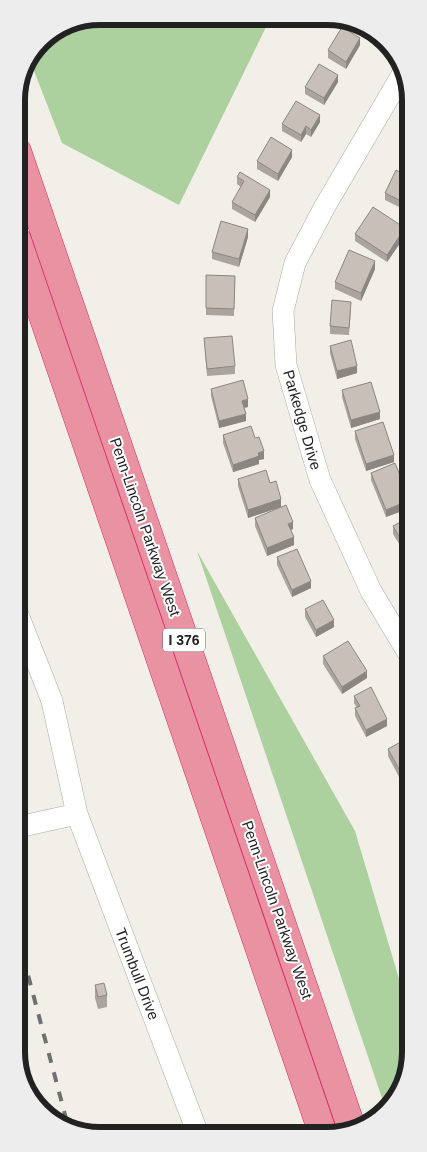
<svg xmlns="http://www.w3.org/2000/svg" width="427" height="1152" font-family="Arial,sans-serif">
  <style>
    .forest { fill: #add19e }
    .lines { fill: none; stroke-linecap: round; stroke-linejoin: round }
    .street-casing { stroke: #a9a9a9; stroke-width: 22 }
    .highway-casing { stroke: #dc2a67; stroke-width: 29 }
    .street { stroke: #fff; stroke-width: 21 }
    .highway { stroke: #e892a2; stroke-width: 28 }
    .rail { stroke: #707070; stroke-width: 4; stroke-dasharray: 10 10; stroke-linecap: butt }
    .wall { fill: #aba49e }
    .shaded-wall { fill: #8b8681 }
    .building { fill: #c7bfb8; stroke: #8b8681 }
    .labels { text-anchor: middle; stroke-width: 4; stroke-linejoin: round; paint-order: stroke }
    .shield { fill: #fff; stroke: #646464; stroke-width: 1 }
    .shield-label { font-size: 14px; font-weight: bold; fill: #222 }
    .street-label { font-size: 15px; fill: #222; stroke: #fff }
    .rim { fill: none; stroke: #222; stroke-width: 6 }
  </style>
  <rect width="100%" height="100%" fill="#f2efe9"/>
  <!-- forest -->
  <path class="forest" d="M100 16 271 17 179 205 62 143 29 58 45 37Z
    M409 327 410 399 400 379 405 329Z
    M197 551 355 831 411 1019V1057L390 1107 386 1110Z"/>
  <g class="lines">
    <defs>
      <path id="street" d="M403 73 324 208 295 263 283 311 286 365 320 480 371 591 410 656
        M17 612 52 701 77 814 198 1134
        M18 827 77 814"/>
      <path id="highway" d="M17 151 352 1129
        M17 240 323 1134"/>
    </defs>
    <!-- street casing -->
    <use href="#street" class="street-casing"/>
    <!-- highway casing -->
    <use href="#highway" class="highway-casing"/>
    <!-- street -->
    <use href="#street" class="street"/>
    <!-- highway -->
    <use href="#highway" class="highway"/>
    <!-- rail -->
    <path class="rail" d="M18 937 68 1126"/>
  </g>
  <!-- wall -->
  <path class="wall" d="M360 45 346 69 328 58V50Z
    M338 82 324 105 305 94V87Z
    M320 122 311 137 306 134 301 142 282 131V124Z
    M292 157 278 181 257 169V161Z
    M237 177 270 197 255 222 232 209V202L241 187 237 184Z
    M409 177V197L403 209 385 200V193Z
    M355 234 405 236 387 262 355 241Z
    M248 237 239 267 212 259V252Z
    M375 269 361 301 335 289V282Z
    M206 275 235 276 234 316 206 315Z
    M351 309 349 335 330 334V326Z
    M204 338 235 366V374L207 376Z
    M330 346 357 373 337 379 330 353Z
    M211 389 248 407 244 408 246 421 219 428 211 396Z
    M342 390 380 419 351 428 342 397Z
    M355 431 394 462 366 471 355 439Z
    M223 435 255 438 264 459 259 460V464L233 472 223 443Z
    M371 473 410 508 386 517 371 480Z
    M238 479 270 483 281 507 248 518 238 486Z
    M410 517V562L393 534V526Z
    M255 518 293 529 291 530 294 545 267 556 255 526Z
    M277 557 311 588 292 597 277 565Z
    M305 609 334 627 316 637 305 617Z
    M323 656 367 678 342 694 323 664Z
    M354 696 387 726 366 737 355 716V708H357L354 703Z
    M406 739 399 777 388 756V749Z
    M95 985 107 995V1007L98 1009 95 998Z"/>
  <!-- shaded-wall -->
  <path class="shaded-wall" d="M360 38V45L346 69V62Z
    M338 75V82L324 105V98Z
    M320 115V122L311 137V130Z
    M306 126V134L301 142V135Z
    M292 150V157L278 181V174Z
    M270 190V197L255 222V215Z
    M409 190V197L403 209V202Z
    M405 228V236L387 262V255Z
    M248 229V237L239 267V259Z
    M375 261V269L361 301V293Z
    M357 366V373L337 379V371Z
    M248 399V407L242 408V401Z
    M380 412V419L351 428V420Z
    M246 414V421L219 428V421Z
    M264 451V459L259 460V464L233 472V465Z
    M394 455V462L366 471V464Z
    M281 499V507L248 518V510Z
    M410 500V508L386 517V510Z
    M293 522V529L288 531V524Z
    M294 537V545L267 556V548Z
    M311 581V588L292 597V590Z
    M334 620V627L316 637V630Z
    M367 671V678L342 694V687Z
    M387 719V726L366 737V730Z
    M410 763V771L399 777V769Z"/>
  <!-- building -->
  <path class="building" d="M342 27 360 38 346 62 328 50Z
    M319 64 338 75 324 98 305 87Z
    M296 101 320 115 311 130 306 126 301 135 282 124Z
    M271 137 292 150 278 174 257 161Z
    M396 170 409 177V190L403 202 385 193Z
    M240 172 270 190 255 215 232 202 244 181 237 177Z
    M373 207 405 228 387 255 355 234Z
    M221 221 248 229 239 259 212 252Z
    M349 250 375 261 361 293 335 282Z
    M206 275 235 276 234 309 206 308Z
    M332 300 351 302 349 328 330 326Z
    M232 336 235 366 207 369 204 338Z
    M351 340 357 366 337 371 330 346Z
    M243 380 248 399 242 401 246 414 219 421 211 389Z
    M371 382 380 412 351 420 342 390Z
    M383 422 394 455 366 464 355 431Z
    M251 426 255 438 259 437 264 451 258 453 259 456 233 465 223 435Z
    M395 463 410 500 386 510 371 473Z
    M266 470 270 483 276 481 281 499 248 510 238 479Z
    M286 505 293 522 288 524 294 537 267 548 255 518Z
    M410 517V555L393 526Z
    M297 549 311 581 292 590 277 557Z
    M323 600 334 620 316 630 305 609Z
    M348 641 367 671 342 687 323 656Z
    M371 687 387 719 366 730 355 708 360 706 354 696Z
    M406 739 410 747V763L399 769 388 749Z
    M104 983 107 995 98 997 95 985Z"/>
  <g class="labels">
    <!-- shield labels -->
    <rect class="shield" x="163" y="628.5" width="42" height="23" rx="4"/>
    <g class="shield-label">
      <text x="184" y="645">I 376</text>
    </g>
    <!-- street labels -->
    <g class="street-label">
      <text transform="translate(302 420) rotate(74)" y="5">Parkedge Drive</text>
      <text transform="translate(145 527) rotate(71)" y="5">Penn-Lincoln Parkway West</text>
      <text transform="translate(277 910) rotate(71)" y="5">Penn-Lincoln Parkway West</text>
      <text transform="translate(137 974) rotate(69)" y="5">Trumbull Drive</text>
    </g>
  </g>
  <!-- crop -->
  <path d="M0 0H427V1152H0ZM100 25H327A75 75 0 0 1 402 100V1052A75 75 0 0 1 327 1127H100A75 75 0 0 1 25 1052V100A75 75 0 0 1 100 25Z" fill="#ededed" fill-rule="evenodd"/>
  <path class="rim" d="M100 25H327A75 75 0 0 1 402 100V1052A75 75 0 0 1 327 1127H100A75 75 0 0 1 25 1052V100A75 75 0 0 1 100 25Z"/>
</svg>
